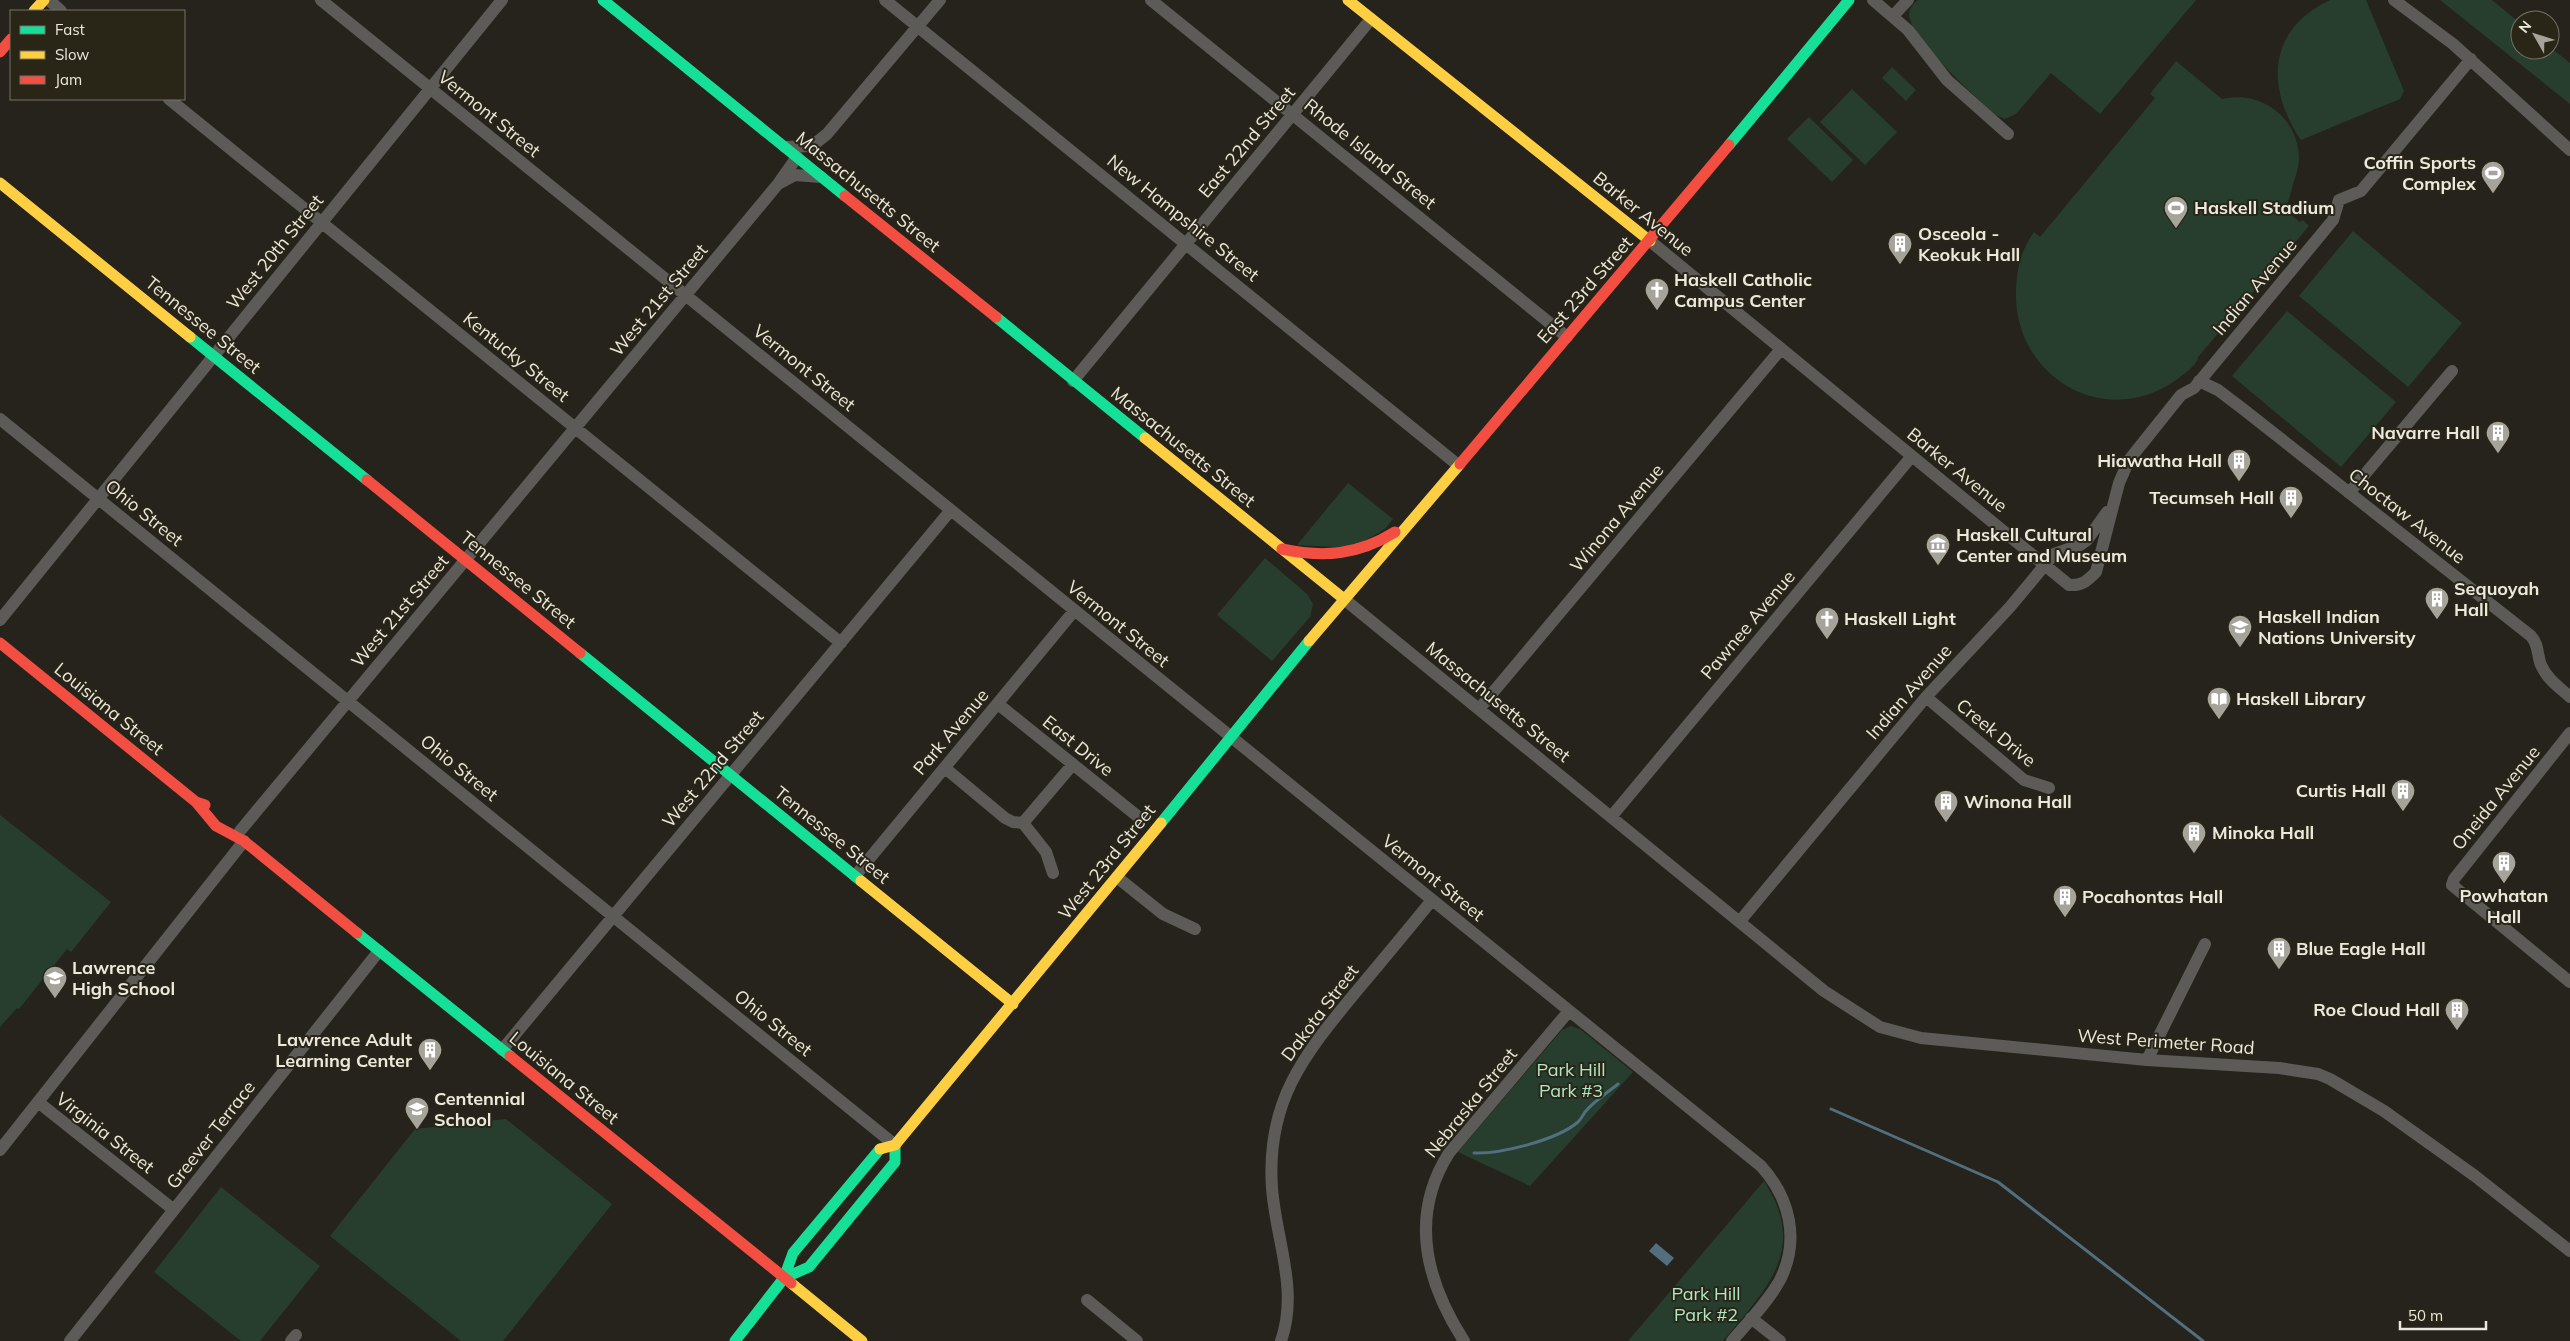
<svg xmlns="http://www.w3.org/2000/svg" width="2570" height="1341" font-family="Mulish,sans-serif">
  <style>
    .green { fill: #273e2f }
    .water { fill: #516f7e }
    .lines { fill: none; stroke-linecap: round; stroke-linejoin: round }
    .stream { stroke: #516f7e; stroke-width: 3 }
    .street { stroke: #5d5b58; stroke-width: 12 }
    .fast { stroke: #16e098; stroke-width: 11 }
    .slow { stroke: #ffcf43; stroke-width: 11 }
    .jam { stroke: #f24e42; stroke-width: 11 }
    .labels { text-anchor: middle; stroke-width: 4; stroke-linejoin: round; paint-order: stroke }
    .street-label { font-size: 18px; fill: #ebe8df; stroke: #292517 }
    .poi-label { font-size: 18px; font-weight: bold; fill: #ebe8df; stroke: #292517; text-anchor: start }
    .park-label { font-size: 18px; fill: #aee8c4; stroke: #292517 }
  </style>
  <rect width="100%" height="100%" fill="#25231b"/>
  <!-- green -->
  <path class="green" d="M1918 0H2196L2100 114 2051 73 2016 114 2005 119 1996 115C1979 101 1906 34 1909 13 1910 8 1914 3 1918 0Z
    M2330 0H2366L2404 91 2400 99 2301 140C2265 87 2268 29 2330 0Z
    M2440 0H2492L2520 23V50H2550V47L2570 63V104Z
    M2176 61 2222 99C2261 90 2298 117 2299 158 2299 167 2296 175 2293 184 2291 193 2289 202 2284 209L2300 222 2303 220 2309 226 2198 357C2198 364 2185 373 2179 378 2105 433 2012 376 2016 289 2017 268 2021 250 2034 232L2040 237 2155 98 2150 94Z
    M1892 67 1916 90 1906 101 1882 78Z
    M1852 89 1897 132 1865 165 1820 122Z
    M1809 117 1853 160 1832 182 1787 139Z
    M2353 231 2462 323 2408 387 2299 296Z
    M2287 311 2396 402 2341 467 2232 376Z
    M1348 483 1393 519 1385 529 1352 548 1297 545Z
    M1265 558 1307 594 1313 604 1310 617 1272 661 1217 615Z
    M0 815 111 902 71 952 67 949 19 1009 17 1008 0 1027Z
    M1571 1026 1580 1029 1633 1072 1530 1186 1458 1152 1562 1030Z
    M506 1119 612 1204 503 1341H461L330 1236 415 1129Z
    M1764 1181C1809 1250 1766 1289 1723 1341H1628Z
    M221 1187 320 1266 260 1341H241L154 1272Z"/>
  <!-- water -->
  <path class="water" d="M1656 1243 1674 1258 1667 1266 1649 1251Z"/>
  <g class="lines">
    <!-- stream -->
    <path class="stream" d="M1831 1109 1998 1182 2203 1341
      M1474 1153C1501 1154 1557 1140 1578 1122 1581 1119 1583 1115 1585 1112 1594 1101 1607 1093 1618 1084"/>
    <!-- street -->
    <path class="street" d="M49 0 61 11
      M321 0 1761 1166C1790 1198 1800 1240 1780 1280 1768 1302 1748 1322 1732 1341
      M885 0 1458 465
      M1151 0 1567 337
      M1873 0 1908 30 1947 80 2008 134
      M2394 0 2453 44 2570 150
      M1893 16 1908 0
      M169 99 841 643
      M785 147 812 146 827 134 940 0
      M780 183 795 175 821 177
      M1650 241 2069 585C2082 586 2087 581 2096 572L2119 483 2129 460 2181 395 2194 388 2333 220 2339 200 2361 191 2471 59
      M1073 381 1371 19
      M2199 381 2218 390 2243 409 2531 636C2539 645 2537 655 2541 665 2547 679 2559 687 2570 697
      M0 419 895 1145
      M2349 493 2452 371
      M1344 599 1824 991 1880 1027 1921 1038 2147 1060 2279 1068 2318 1074 2330 1079 2384 1111 2475 1176 2570 1251
      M0 620 502 0
      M1926 697 2024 780 2049 788
      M998 704 1136 815
      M1479 709 1781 349
      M2570 733 2454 879 2452 885 2570 982
      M945 768 1005 818 1013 822 1023 823
      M1611 817 1912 456
      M1023 823 1073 764
      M1023 823 1046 852 1053 873
      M240 831 778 184 797 157
      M855 876 1074 611
      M1118 878 1163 914 1195 929
      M1740 921 1926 697 2010 607 2054 554 2080 545 2087 540 2107 512
      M502 1050 951 510
      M2147 1060 2205 944
      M38 1102 174 1210
      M0 1150 244 841
      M1087 1300 1137 1341
      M1751 1318 1780 1341
      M70 1341 379 951
      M291 1341 296 1335
      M1281 1341C1299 1289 1276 1241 1272 1188 1266 1102 1303 1056 1355 993 1381 962 1407 931 1432 900
      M1464 1341C1426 1282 1409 1216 1449 1153L1569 1011"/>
    <!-- fast -->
    <path class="fast" d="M603 0 845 196
      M1729 145 1849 0
      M996 317 1145 438
      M190 337 367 480
      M580 653 861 881
      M1161 823 1309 641
      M357 933 510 1056
      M784 1278 809 1267 895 1162V1145
      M735 1341 784 1278 793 1253 880 1149"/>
    <!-- slow -->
    <path class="slow" d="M1348 0 1650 241
      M34 11 44 0
      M0 183 190 337
      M1145 438 1344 599
      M1309 641 1460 464
      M861 881 1013 1004
      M880 1149 895 1145 1161 823
      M791 1283 862 1341"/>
    <!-- jam -->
    <path class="jam" d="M0 52 11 39
      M845 196 996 317
      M1460 464 1729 145
      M367 480 580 653
      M1282 549C1324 558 1358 555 1395 532
      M0 643 196 802 205 805
      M196 802 216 826 244 841 357 933
      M510 1056 791 1283"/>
  </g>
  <!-- icons -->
  <defs>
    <symbol id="stadium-pin" viewBox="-11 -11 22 30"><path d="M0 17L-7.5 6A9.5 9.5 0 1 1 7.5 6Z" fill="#a6a39a" stroke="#292517"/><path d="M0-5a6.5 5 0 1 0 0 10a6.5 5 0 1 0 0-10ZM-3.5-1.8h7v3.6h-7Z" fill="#fff"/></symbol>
    <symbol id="building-pin" viewBox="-11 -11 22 30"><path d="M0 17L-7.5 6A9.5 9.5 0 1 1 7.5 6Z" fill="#a6a39a" stroke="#292517"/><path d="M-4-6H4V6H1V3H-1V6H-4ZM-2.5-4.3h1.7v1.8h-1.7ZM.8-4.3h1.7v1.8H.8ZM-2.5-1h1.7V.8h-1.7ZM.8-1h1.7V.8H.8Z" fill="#fff"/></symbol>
    <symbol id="church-pin" viewBox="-11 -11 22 30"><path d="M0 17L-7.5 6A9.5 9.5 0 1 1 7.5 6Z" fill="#a6a39a" stroke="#292517"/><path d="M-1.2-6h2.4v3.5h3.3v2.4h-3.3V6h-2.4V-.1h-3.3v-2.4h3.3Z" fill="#fff"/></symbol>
    <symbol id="museum-pin" viewBox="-11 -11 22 30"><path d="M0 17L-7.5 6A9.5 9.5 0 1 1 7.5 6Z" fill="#a6a39a" stroke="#292517"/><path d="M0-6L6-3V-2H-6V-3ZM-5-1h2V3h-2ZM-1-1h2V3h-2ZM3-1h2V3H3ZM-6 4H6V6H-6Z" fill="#fff"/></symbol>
    <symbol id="university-pin" viewBox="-11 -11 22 30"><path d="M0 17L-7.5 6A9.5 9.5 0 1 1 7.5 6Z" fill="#a6a39a" stroke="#292517"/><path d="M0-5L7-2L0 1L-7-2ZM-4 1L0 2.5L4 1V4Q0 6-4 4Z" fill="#fff"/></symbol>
    <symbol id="library-pin" viewBox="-11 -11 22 30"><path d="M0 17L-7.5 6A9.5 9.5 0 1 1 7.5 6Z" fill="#a6a39a" stroke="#292517"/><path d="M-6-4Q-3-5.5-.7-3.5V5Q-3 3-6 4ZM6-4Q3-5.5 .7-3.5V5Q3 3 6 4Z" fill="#fff"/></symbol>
    <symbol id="school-pin" viewBox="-11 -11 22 30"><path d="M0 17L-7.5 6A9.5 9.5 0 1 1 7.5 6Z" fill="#a6a39a" stroke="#292517"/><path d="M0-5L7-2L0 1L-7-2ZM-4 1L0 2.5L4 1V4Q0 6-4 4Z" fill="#fff"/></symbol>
  </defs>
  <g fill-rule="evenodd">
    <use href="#stadium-pin" x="2479" y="159" width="28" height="38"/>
    <use href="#stadium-pin" x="2162" y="194" width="28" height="38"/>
    <use href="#building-pin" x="1886" y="230" width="28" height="38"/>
    <use href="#church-pin" x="1643" y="276" width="28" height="38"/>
    <use href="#building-pin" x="2484" y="419" width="28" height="38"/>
    <use href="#building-pin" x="2225" y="447" width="28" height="38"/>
    <use href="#building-pin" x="2277" y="484" width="28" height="38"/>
    <use href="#museum-pin" x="1924" y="531" width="28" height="38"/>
    <use href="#building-pin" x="2423" y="585" width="28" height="38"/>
    <use href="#church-pin" x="1813" y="605" width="28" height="38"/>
    <use href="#university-pin" x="2226" y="613" width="28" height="38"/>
    <use href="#library-pin" x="2205" y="685" width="28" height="38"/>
    <use href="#building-pin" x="2389" y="777" width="28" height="38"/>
    <use href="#building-pin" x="1932" y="788" width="28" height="38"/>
    <use href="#building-pin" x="2180" y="819" width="28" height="38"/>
    <use href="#building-pin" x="2490" y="849" width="28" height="38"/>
    <use href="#building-pin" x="2051" y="883" width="28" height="38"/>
    <use href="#building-pin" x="2265" y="935" width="28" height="38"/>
    <use href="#school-pin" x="41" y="964" width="28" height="38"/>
    <use href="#building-pin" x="2443" y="996" width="28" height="38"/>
    <use href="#building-pin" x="416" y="1036" width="28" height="38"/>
    <use href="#school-pin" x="403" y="1095" width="28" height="38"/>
  </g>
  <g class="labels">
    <!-- street labels -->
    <g class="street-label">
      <text transform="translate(489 114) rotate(39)" y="6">Vermont Street</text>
      <text transform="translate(1247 142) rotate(-50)" y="6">East 22nd Street</text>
      <text transform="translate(1370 154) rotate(39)" y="6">Rhode Island Street</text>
      <text transform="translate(868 192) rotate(39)" y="6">Massachusetts Street</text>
      <text transform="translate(1643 214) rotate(39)" y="6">Barker Avenue</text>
      <text transform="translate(1183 218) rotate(39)" y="6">New Hampshire Street</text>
      <text transform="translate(275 252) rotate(-51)" y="6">West 20th Street</text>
      <text transform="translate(2255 287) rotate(-50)" y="6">Indian Avenue</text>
      <text transform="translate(1585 290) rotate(-49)" y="6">East 23rd Street</text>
      <text transform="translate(659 300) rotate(-50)" y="6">West 21st Street</text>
      <text transform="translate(203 325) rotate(39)" y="6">Tennessee Street</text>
      <text transform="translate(516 357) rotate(39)" y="6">Kentucky Street</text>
      <text transform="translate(804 368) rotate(39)" y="6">Vermont Street</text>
      <text transform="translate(1183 447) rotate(39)" y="6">Massachusetts Street</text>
      <text transform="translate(1957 470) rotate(39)" y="6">Barker Avenue</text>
      <text transform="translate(144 513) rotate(39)" y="6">Ohio Street</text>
      <text transform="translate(2407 516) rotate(38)" y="6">Choctaw Avenue</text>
      <text transform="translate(1617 518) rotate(-50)" y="6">Winona Avenue</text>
      <text transform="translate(518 580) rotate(39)" y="6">Tennessee Street</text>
      <text transform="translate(400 611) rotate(-50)" y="6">West 21st Street</text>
      <text transform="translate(1118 624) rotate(39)" y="6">Vermont Street</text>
      <text transform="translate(1748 625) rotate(-50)" y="6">Pawnee Avenue</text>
      <text transform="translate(1909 692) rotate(-49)" y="6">Indian Avenue</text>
      <text transform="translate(1498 702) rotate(39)" y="6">Massachusetts Street</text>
      <text transform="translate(109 709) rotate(39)" y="6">Louisiana Street</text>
      <text transform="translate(951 732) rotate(-50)" y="6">Park Avenue</text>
      <text transform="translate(1996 733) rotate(39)" y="6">Creek Drive</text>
      <text transform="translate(1078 746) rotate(39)" y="6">East Drive</text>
      <text transform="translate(459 768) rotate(39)" y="6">Ohio Street</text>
      <text transform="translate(713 769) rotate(-50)" y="6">West 22nd Street</text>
      <text transform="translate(2496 798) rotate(-51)" y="6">Oneida Avenue</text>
      <text transform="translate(832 835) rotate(39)" y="6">Tennessee Street</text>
      <text transform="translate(1107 862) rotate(-51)" y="6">West 23rd Street</text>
      <text transform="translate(1433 878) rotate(39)" y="6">Vermont Street</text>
      <text transform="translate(1320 1013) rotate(-53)" y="6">Dakota Street</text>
      <text transform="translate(773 1023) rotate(39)" y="6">Ohio Street</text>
      <text transform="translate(2166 1042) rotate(4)" y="6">West Perimeter Road</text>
      <text transform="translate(564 1078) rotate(39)" y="6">Louisiana Street</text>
      <text transform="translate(1471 1103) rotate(-51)" y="6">Nebraska Street</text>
      <text transform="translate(105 1133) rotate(38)" y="6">Virginia Street</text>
      <text transform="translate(211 1135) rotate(-52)" y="6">Greever Terrace</text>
    </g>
    <!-- poi labels -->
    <g class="poi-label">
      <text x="2476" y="169" text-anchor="end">Coffin Sports<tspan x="2476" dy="21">Complex</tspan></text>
      <text x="2194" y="214">Haskell Stadium</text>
      <text x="1918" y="240">Osceola -<tspan x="1918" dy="21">Keokuk Hall</tspan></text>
      <text x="1674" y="286">Haskell Catholic<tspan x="1674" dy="21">Campus Center</tspan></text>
      <text x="2480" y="439" text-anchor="end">Navarre Hall</text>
      <text x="2222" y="467" text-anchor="end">Hiawatha Hall</text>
      <text x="2274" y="504" text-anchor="end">Tecumseh Hall</text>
      <text x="1956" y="541">Haskell Cultural<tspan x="1956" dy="21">Center and Museum</tspan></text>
      <text x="2454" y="595">Sequoyah<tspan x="2454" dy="21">Hall</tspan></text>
      <text x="2258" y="623">Haskell Indian<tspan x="2258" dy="21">Nations University</tspan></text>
      <text x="1844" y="625">Haskell Light</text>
      <text x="2236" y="705">Haskell Library</text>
      <text x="2386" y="797" text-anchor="end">Curtis Hall</text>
      <text x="1964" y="808">Winona Hall</text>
      <text x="2212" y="839">Minoka Hall</text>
      <text x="2504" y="902" text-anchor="middle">Powhatan<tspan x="2504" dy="21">Hall</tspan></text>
      <text x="2082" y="903">Pocahontas Hall</text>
      <text x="2296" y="955">Blue Eagle Hall</text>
      <text x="72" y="974">Lawrence<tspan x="72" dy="21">High School</tspan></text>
      <text x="2440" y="1016" text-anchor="end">Roe Cloud Hall</text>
      <text x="412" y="1046" text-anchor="end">Lawrence Adult<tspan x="412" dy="21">Learning Center</tspan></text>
      <text x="434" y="1105">Centennial<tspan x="434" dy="21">School</tspan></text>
    </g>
    <!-- park labels -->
    <g class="park-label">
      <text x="1571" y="1076">Park Hill<tspan x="1571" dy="21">Park #3</tspan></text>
      <text x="1706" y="1300">Park Hill<tspan x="1706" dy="21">Park #2</tspan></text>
    </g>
  </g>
  <!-- legend -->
  <rect x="10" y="10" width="175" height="90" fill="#292517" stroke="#777367"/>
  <rect x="20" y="26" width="25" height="8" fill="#16e098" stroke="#777367"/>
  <text x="55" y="35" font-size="15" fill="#ebe8df">Fast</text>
  <rect x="20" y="51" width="25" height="8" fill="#ffcf43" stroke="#777367"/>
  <text x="55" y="60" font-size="15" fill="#ebe8df">Slow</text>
  <rect x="20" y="76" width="25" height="8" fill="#f24e42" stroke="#777367"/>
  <text x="55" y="85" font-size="15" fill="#ebe8df">Jam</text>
  <!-- north arrow -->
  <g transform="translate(2535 35) rotate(309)"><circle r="24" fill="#292517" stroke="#777367"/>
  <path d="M0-4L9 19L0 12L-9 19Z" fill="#a6a39a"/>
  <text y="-8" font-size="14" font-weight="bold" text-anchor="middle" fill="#ebe8df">N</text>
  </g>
  <!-- scale -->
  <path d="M2400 1321v8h86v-8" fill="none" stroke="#ebe8df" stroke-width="2.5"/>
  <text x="2408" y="1321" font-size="15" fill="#ebe8df" stroke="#292517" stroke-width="4" paint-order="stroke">50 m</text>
</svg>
